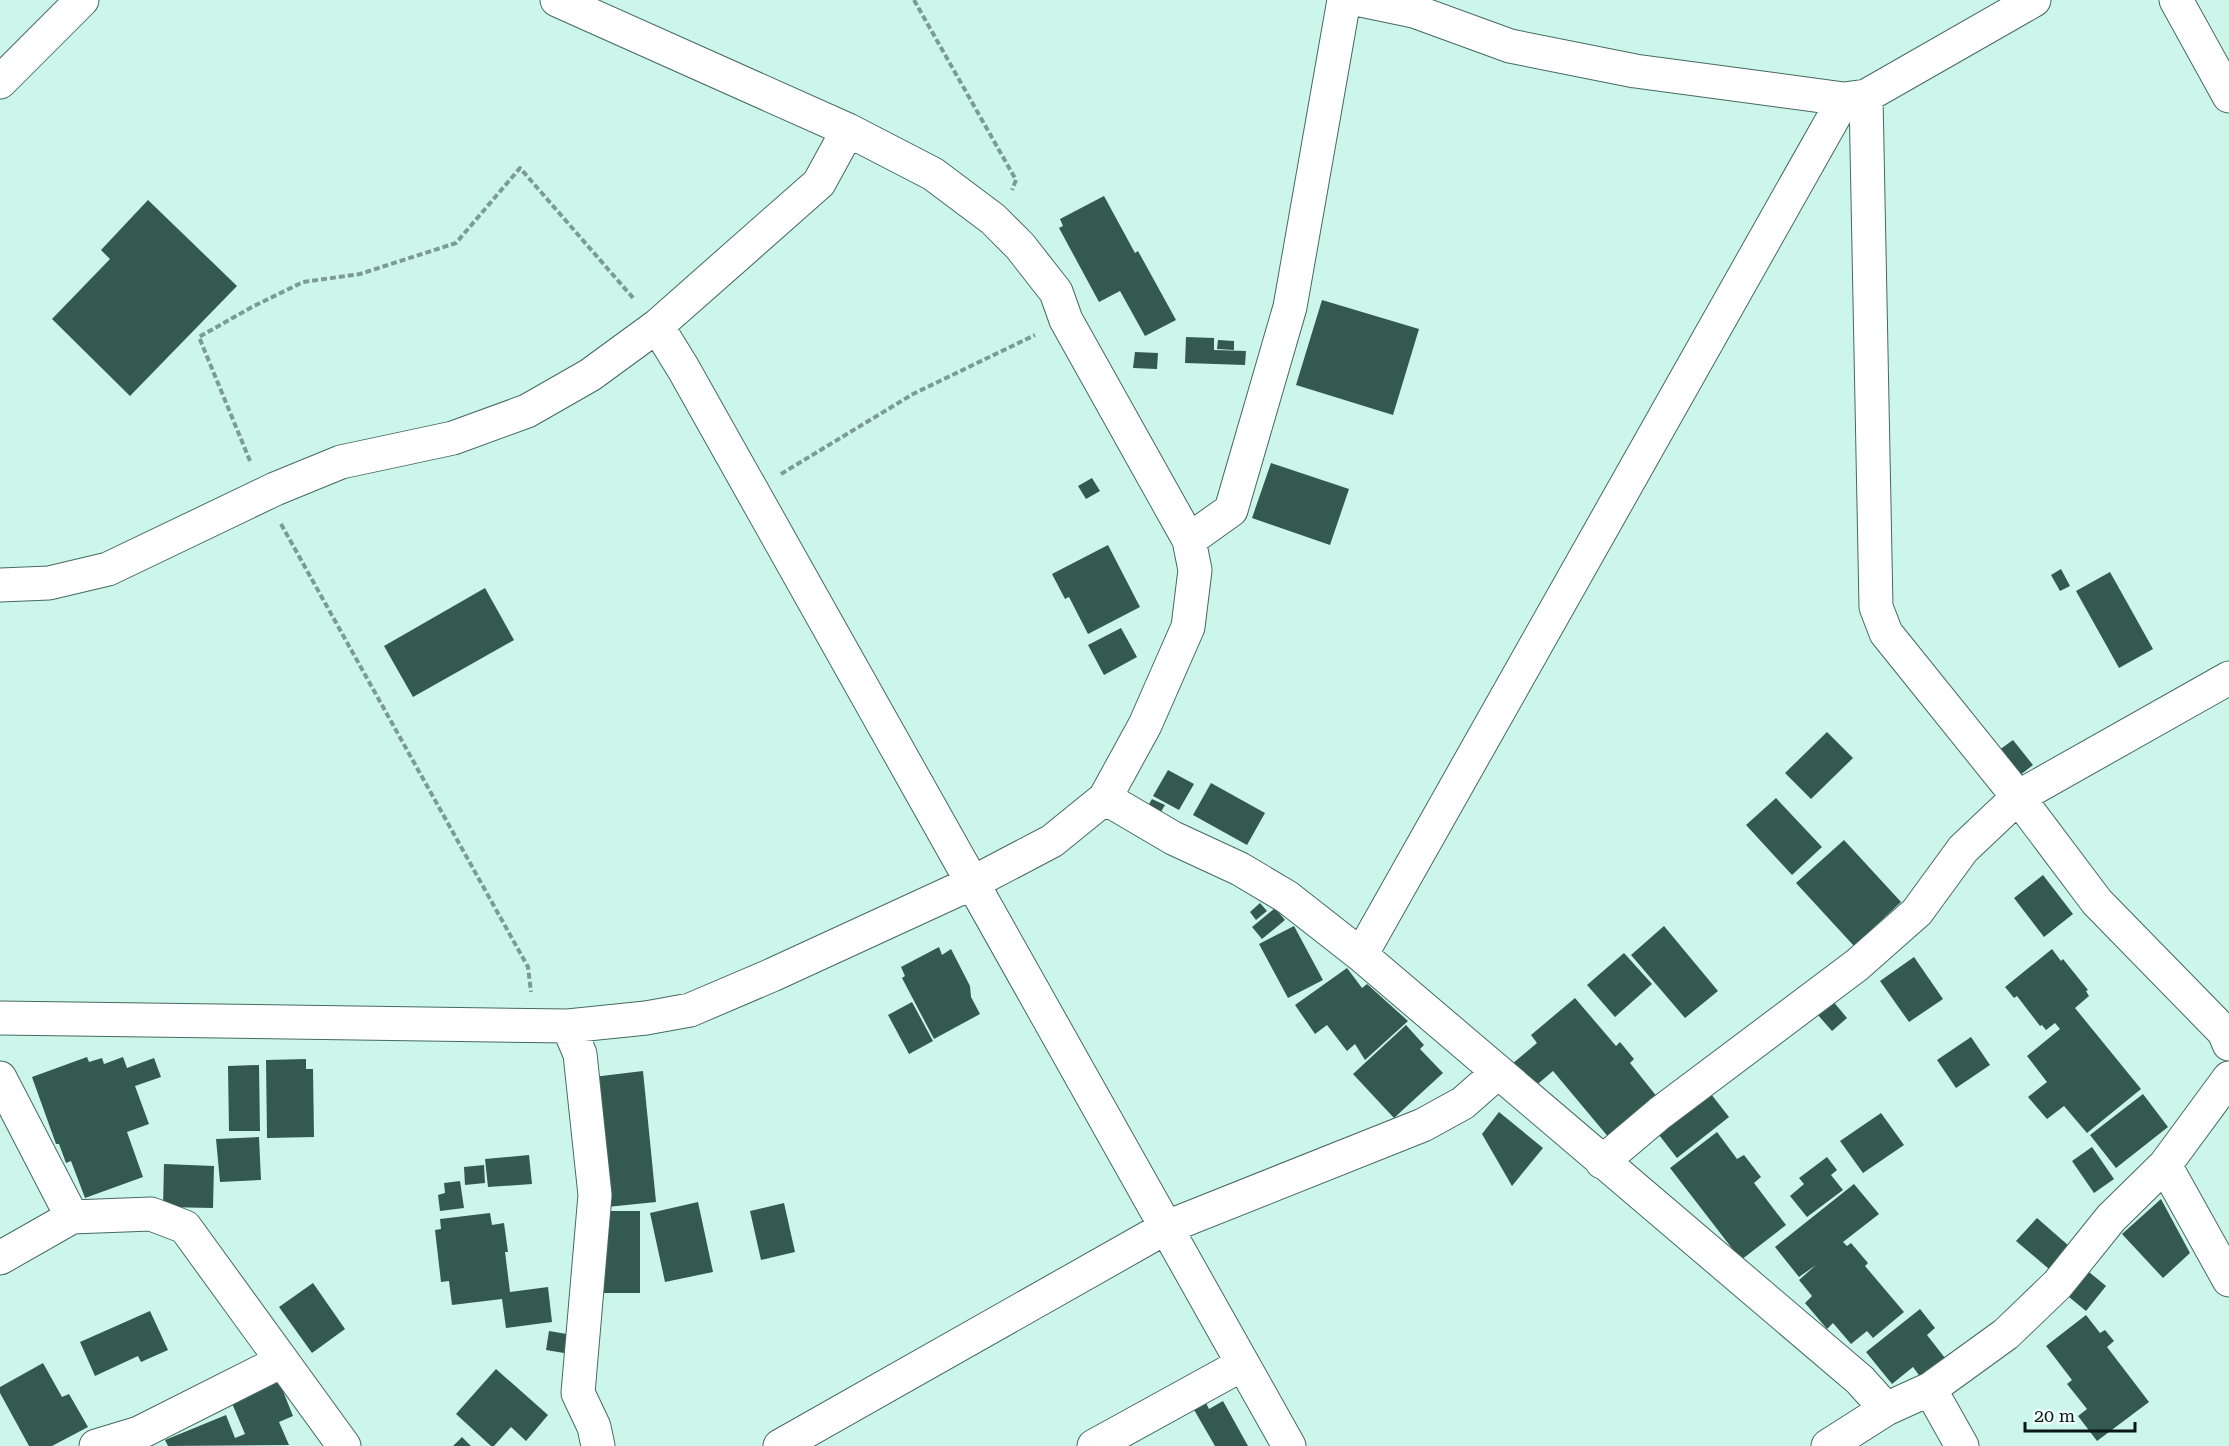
<svg xmlns="http://www.w3.org/2000/svg" width="2229" height="1446" font-family="'Roboto Serif',serif">
  <style>
    .building { fill: #34594f }
    .lines { fill: none; stroke-linecap: round; stroke-linejoin: round }
    .minor-casing { stroke: #456a60; stroke-width: 35 }
    .major-casing { stroke: #456a60; stroke-width: 35 }
    .path { stroke: #7c9b92; stroke-width: 4; stroke-dasharray: 6 3; stroke-linecap: butt }
    .minor { stroke: #fff; stroke-width: 33 }
    .major { stroke: #fff; stroke-width: 33 }
  </style>
  <rect width="100%" height="100%" fill="#cdf6ea"/>
  <!-- building -->
  <path class="building" d="M1104 196 1135 253 1138 251 1176 320 1145 336 1120 291 1099 302 1059 228 1063 226 1060 219Z
    M148 200 237 286 130 396 52 319 110 259 101 250Z
    M1322 300 1419 329 1393 415 1296 385Z
    M1186 337 1214 338V350L1246 351 1245 365 1185 363Z
    M1218 340 1234 341V350L1217 349Z
    M1135 352 1158 353 1157 369 1133 368Z
    M1271 463 1349 489 1330 545 1252 518Z
    M1092 478 1100 491 1086 499 1078 486Z
    M1108 545 1140 607 1088 634 1069 597 1065 599 1052 574Z
    M2061 569 2070 586 2060 591 2051 575Z
    M2110 572 2153 649 2119 668 2076 591Z
    M485 588 514 640 413 697 384 646Z
    M1121 628 1137 657 1104 675 1088 645Z
    M1827 732 1853 758 1811 799 1785 773Z
    M2013 740 2033 765 2015 779 1995 753Z
    M1168 770 1194 784 1179 810 1153 796Z
    M1211 783 1265 813 1247 845 1193 815Z
    M1776 798 1822 847 1792 875 1746 825Z
    M1152 799 1165 805 1159 815 1146 809Z
    M1844 840 1901 902 1854 946 1796 883Z
    M2043 875 2073 914 2044 937 2014 898Z
    M1260 903 1267 911 1256 920 1250 912Z
    M1275 908 1285 920 1262 939 1252 927Z
    M1294 926 1323 980 1288 998 1259 944Z
    M1664 926 1718 991 1685 1018 1631 955Z
    M939 947 942 955 951 949 970 986 971 997 980 1014 934 1039 902 978 905 976 901 967Z
    M2052 949 2061 961 2063 959 2088 990 2086 991 2089 996 2075 1008 2141 1089 2087 1133 2064 1106 2047 1119 2028 1097 2047 1082 2027 1056 2060 1029 2055 1023 2046 1030 2042 1025 2040 1026 2017 996 2014 998 2005 987Z
    M1624 953 1652 984 1615 1017 1587 985Z
    M1914 957 1943 999 1909 1022 1880 981Z
    M1347 968 1362 988 1367 984 1408 1021 1365 1060 1355 1044 1347 1051 1327 1025 1315 1034 1295 1005Z
    M1575 998 1616 1046 1620 1042 1634 1059 1630 1063 1658 1098 1610 1139 1553 1071 1533 1088 1512 1064 1537 1043 1531 1035Z
    M1832 1000 1847 1018 1832 1031 1817 1014Z
    M912 1002 933 1041 909 1054 888 1015Z
    M1406 1025 1424 1045 1420 1049 1443 1073 1394 1118 1353 1074Z
    M1971 1037 1990 1065 1956 1088 1937 1060Z
    M87 1057 89 1062 102 1058 104 1064 123 1057 127 1068 154 1058 161 1077 135 1086 149 1124 127 1132 143 1177 85 1198 71 1161 66 1163 59 1144H56L32 1077Z
    M306 1059V1069H313L314 1137 267 1138 266 1060Z
    M259 1065 260 1131H229L228 1066Z
    M643 1071 656 1202 607 1207 593 1077Z
    M1711 1094 1729 1117 1677 1158 1659 1135Z
    M2143 1094 2168 1127 2116 1168 2090 1135Z
    M1499 1112 1543 1148 1512 1186 1482 1134Z
    M1881 1113 1904 1145 1863 1173 1840 1141Z
    M1717 1132 1737 1159 1744 1155 1761 1177 1754 1183 1786 1225 1741 1260 1670 1168Z
    M259 1137 261 1180 220 1182 216 1139Z
    M2092 1147 2114 1179 2094 1193 2072 1161Z
    M529 1155 532 1184 488 1187 485 1159Z
    M1827 1157 1837 1170 1831 1175 1843 1190 1807 1217 1790 1196 1804 1184 1799 1178Z
    M164 1164 214 1166 213 1208 163 1207Z
    M484 1165 485 1183 465 1185 464 1167Z
    M460 1181 464 1208 440 1211 438 1195 445 1193 444 1183Z
    M1854 1184 1879 1214 1843 1242 1847 1246 1851 1243 1868 1263 1865 1266 1904 1312 1873 1338 1867 1331 1851 1344 1833 1323 1827 1329 1805 1303 1812 1296 1799 1280 1816 1265 1799 1277 1775 1247Z
    M2161 1199 2190 1253 2163 1278 2122 1234Z
    M698 1202 713 1272 665 1282 650 1213Z
    M784 1203 795 1252 761 1260 750 1211Z
    M609 1211H640V1293H600V1224L609 1223Z
    M490 1213 492 1225 504 1223 508 1252H505L510 1292 548 1287 552 1322 506 1328 502 1299 452 1305 449 1281 441 1282 435 1230 441 1229 440 1219Z
    M2037 1218 2069 1246 2049 1269 2016 1241Z
    M2089 1272 2106 1286 2086 1311 2069 1297Z
    M313 1283 345 1329 312 1353 279 1307Z
    M1920 1309 1935 1328 1927 1335 1945 1358 1921 1378 1913 1367 1892 1384 1866 1352Z
    M150 1311 168 1350 141 1362 138 1356 95 1376 80 1342Z
    M2086 1315 2100 1333 2105 1330 2114 1341 2107 1347 2149 1402 2097 1441 2078 1416 2087 1409 2067 1384 2072 1380 2046 1346Z
    M549 1331 567 1334 564 1353 546 1350Z
    M43 1363 62 1397 69 1394 88 1427 52 1446H29L0 1393V1387Z
    M496 1369 548 1415 526 1441 511 1427 494 1446H491L456 1414Z
    M279 1381 293 1416 279 1422 289 1445 168 1446 165 1440 226 1415 235 1438 245 1434 231 1401Z
    M1205 1401 1209 1409 1223 1401 1248 1446H1215L1193 1408Z
    M462 1437 471 1446H453Z"/>
  <g class="lines">
    <defs>
      <path id="minor" d="M1361 0 1414 11 1510 46 1635 71 1844 99 1866 96 2034 0
        M2176 0 2229 96
        M1866 96 1876 607 1886 633 2018 797 2097 902 2224 1032 2229 1044
        M657 326 683 368 1289 1446
        M1189 540 1231 510 1290 307 1344 0
        M0 585 49 583 108 569 275 489 341 462 453 438 527 411 590 375 657 326 819 183 848 130
        M1105 798 1173 838 1240 869 1287 897 1361 955 1860 1380 1886 1409
        M1361 955 1844 99
        M0 1018 568 1026 646 1018 690 1010 772 975 972 883 1052 841 1105 798 1145 725 1188 627 1195 570 1189 540 1066 320 1056 292 1020 246 993 219 933 174 848 130 557 0
        M568 1026 580 1054 595 1195 578 1393 594 1427 598 1446
        M0 1078 72 1217
        M1602 1162 1660 1113 1857 965 1917 912 1963 849 2018 797 2229 678
        M2165 1165 2229 1280
        M0 1258 72 1217 151 1214 185 1227 344 1446
        M1930 1389 1962 1446
        M96 1446 139 1433 282 1361
        M780 1446 1167 1227 1423 1125 1463 1103 1497 1073
        M1094 1446 1243 1364
        M1828 1446 1886 1409 1930 1389 2006 1334 2058 1284 2111 1218 2165 1165 2229 1078"/>
      <path id="major" d="M0 82 82 0"/>
    </defs>
    <!-- minor casing -->
    <use href="#minor" class="minor-casing"/>
    <!-- major casing -->
    <use href="#major" class="major-casing"/>
    <!-- path -->
    <path class="path" d="M914 0 1016 180 1012 190
      M250 461 199 337 252 307 303 282 360 274 456 243 520 168 634 299
      M781 474 913 394 1035 335
      M281 524 528 967 531 992"/>
    <!-- minor -->
    <use href="#minor" class="minor"/>
    <!-- major -->
    <use href="#major" class="major"/>
  </g>
  <!-- scale -->
  <path d="M2025 1422v9h110v-9" fill="none" stroke="#091814" stroke-width="3"/>
  <text x="2034" y="1422" font-size="18" fill="#091814" stroke="#edfdf8" stroke-width="4.5" paint-order="stroke">20 m</text>
</svg>
